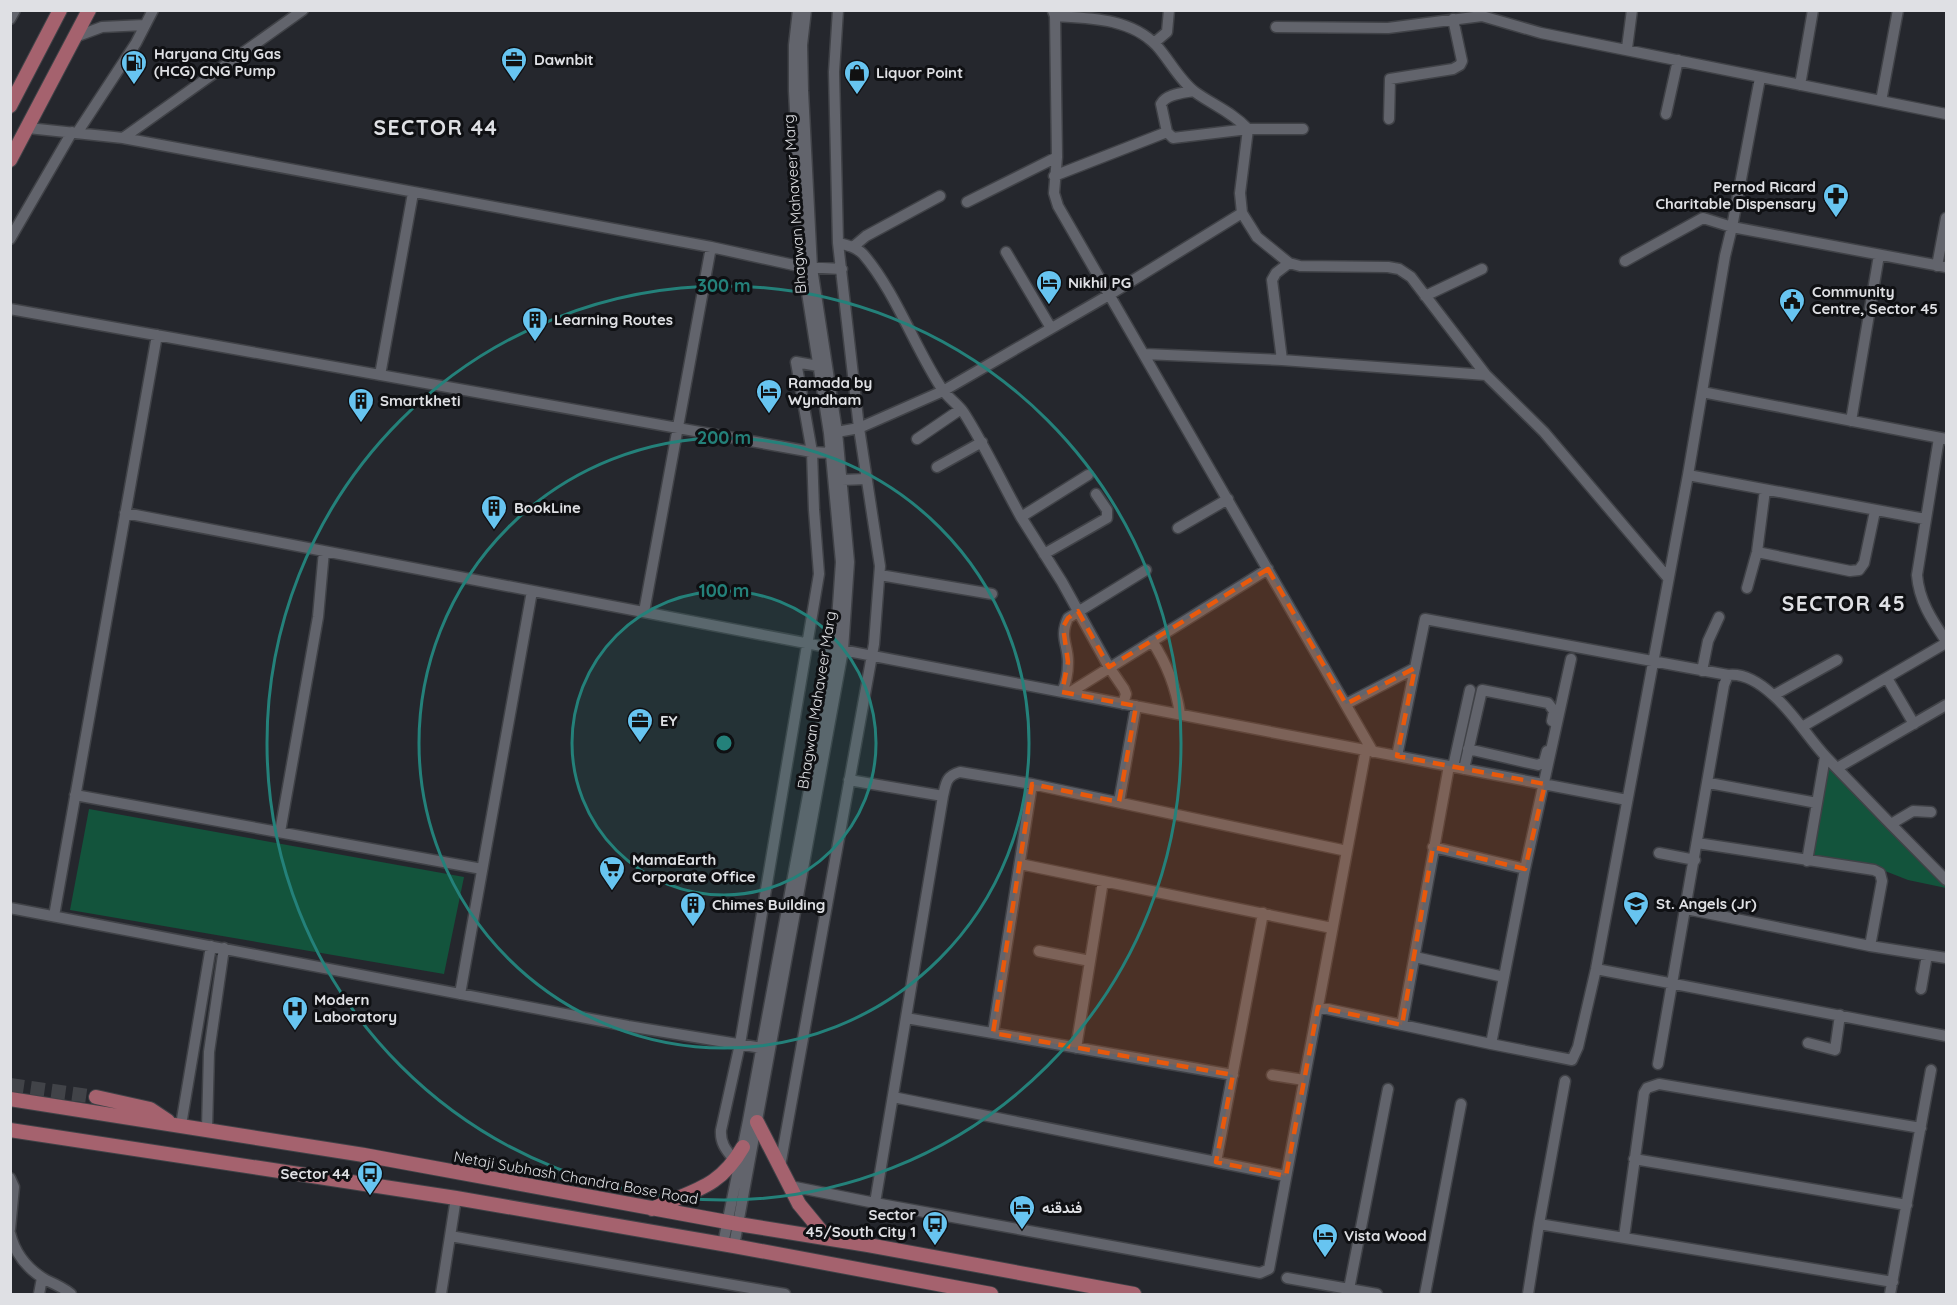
<svg xmlns="http://www.w3.org/2000/svg" width="1957" height="1305" font-family="Quicksand,Vazirmatn,sans-serif">
  <style>
    .green { fill: #13543c }
    .lines { fill: none; stroke-linecap: round; stroke-linejoin: round }
    .major-tunnel { stroke: #414348; stroke-width: 14; stroke-dasharray: 14 7; stroke-linecap: butt }
    .minor-casing { stroke: #404247; stroke-width: 13 }
    .major-casing { stroke: #404247; stroke-width: 16 }
    .minor { stroke: #62646c; stroke-width: 10 }
    .major { stroke: #a5626e; stroke-width: 14 }
    .marked { fill: #e8590c; fill-opacity: 0.2; stroke: #e8590c; stroke-width: 4.5; stroke-dasharray: 12 8; stroke-linejoin: round }
    .ring { fill: none; stroke: #24817a; stroke-width: 3 }
    .labels { text-anchor: middle; stroke-width: 6; stroke-linejoin: round; paint-order: stroke }
    .poi-label { font-size: 15px; font-weight: bold; fill: #dfe0e4; stroke: #0f1013; text-anchor: start }
    .street-label { font-size: 15px; fill: #dfe0e4; stroke: #0f1013 }
    .district-label { font-size: 21px; font-weight: bold; letter-spacing: 1.5px; fill: #dfe0e4; stroke: #0f1013 }
    .centre { fill: #24817a; stroke: #0f1013; stroke-width: 3 }
    .ring-label { font-size: 18px; text-anchor: middle; font-weight: bold; fill: #24817a; stroke: #0f1013; stroke-width: 6; stroke-linejoin: round; paint-order: stroke }
  </style>
  <rect width="100%" height="100%" fill="#25272d"/>
  <!-- green -->
  <path class="green" d="M1827 763 1946 883V888L1908 880 1885 871 1810 858Z
    M89 809 464 877 444 974 70 910Z"/>
  <g class="lines">
    <!-- major-tunnel -->
    <path class="major-tunnel" d="M10 1085 96 1097"/>
    <defs>
      <path id="minor" d="M1053 11 1055 16 1057 157 1054 193 1058 206 1373 752
        M1055 16C1089 18 1130 18 1156 45 1169 59 1179 80 1195 92 1213 105 1232 112 1248 129L1240 193 1242 213 1257 237 1289 263 1300 266 1388 267 1399 269 1411 277 1486 375 1544 432 1668 578
        M10 19 15 10
        M1276 27 1388 28 1482 16 1541 33 1946 114
        M75 37 102 27 145 25
        M1154 43 1167 32 1169 10
        M1627 48 1632 10
        M1800 85 1813 10
        M1193 91C1183 93 1166 94 1161 104L1167 132 1173 138 1248 129H1303
        M1881 101 1898 10
        M1666 114 1678 60
        M1389 119 1390 79 1453 69 1460 65 1462 61 1453 19
        M28 128 123 138 711 247 803 267 842 269
        M77 133 136 43 153 10
        M123 138 303 10
        M1054 176 1167 132
        M967 202 1057 157
        M10 239 72 132
        M838 243C847 245 856 247 863 254 895 291 915 348 942 389 948 398 958 404 964 413 985 446 1002 483 1021 517
        M853 247 866 236 940 196
        M1006 252 1051 328
        M1625 261 1703 218 1732 227 1946 267
        M1937 266 1946 218
        M1425 296 1482 269
        M10 309 812 452 831 453
        M1144 354 1282 360 1486 375
        M1282 360 1272 280 1276 273 1289 263
        M380 375 413 193
        M1702 392 1946 439
        M1851 421 1879 255
        M837 432 859 428 943 391 1109 295 1242 213
        M1939 438 1917 575C1919 601 1932 620 1946 641
        M917 439 961 409
        M937 467 982 442
        M1088 475 1021 517 1062 582 1109 667 1124 689 1126 694 1123 704
        M1688 475 1925 519
        M842 480 866 479
        M125 513 1627 800
        M1178 528 1228 499
        M1757 552 1850 571 1859 570 1864 563 1875 511
        M1044 554 1107 518V510L1096 494
        M880 575 992 594
        M1747 588 1757 552 1765 490
        M644 612 711 247
        M1152 641C1167 664 1176 687 1180 714
        M1702 671 1708 641 1719 617
        M1887 678 1914 724
        M1062 692C1066 683 1068 672 1068 662 1068 644 1059 637 1068 618L1146 570
        M1069 693 1268 569
        M1774 695 1837 660
        M1346 704 1415 668
        M1802 727 1946 643
        M1468 749 1538 765 1544 762 1547 751
        M1397 756 1425 619 1728 675C1744 673 1761 684 1773 695 1794 713 1808 738 1827 758 1866 799 1906 840 1946 880
        M1453 767 1470 690
        M1837 768 1946 705
        M1464 769 1482 690 1548 703 1554 711 1552 721
        M849 780 943 796
        M1709 783 1817 803
        M75 795 482 869
        M1119 802 1136 706
        M1891 824 1913 811 1931 812
        M280 832 318 617 324 551
        M1697 843 1874 870 1880 873 1882 881 1870 946
        M1433 847 1525 869
        M1659 853 1695 860
        M1807 861 1825 757
        M1020 864 1332 928
        M10 908 628 1026 762 1048
        M1686 909 1870 946 1946 958
        M54 916 157 335
        M1039 951 1090 961
        M1415 957 1504 977
        M1596 969 1946 1036
        M1921 989 1927 955
        M460 994 532 591
        M1318 1007 1491 1044 1572 1060 1578 1047 1596 969 1688 475 1725 256 1732 227 1760 78
        M906 1018 1233 1075
        M1402 1025 1449 766
        M993 1033 1032 784
        M1808 1043 1835 1050 1840 1015
        M1491 1044 1525 869 1571 659
        M1076 1048 1103 881
        M1658 1064 1724 685 1728 675
        M1272 1075 1304 1080
        M893 1097 1286 1176
        M181 1125 211 946
        M207 1129 209 1052 224 948
        M1634 1159 1907 1205
        M735 1161C727 1151 720 1144 721 1130L740 1044 819 574 814 510 812 452 796 362 818 366
        M1216 1162 1263 913
        M780 1166 874 644 880 566 859 428 838 243 834 72 838 10
        M10 1178 14 1187 10 1229
        M790 1186 875 1203 1260 1273 1269 1269 1366 749
        M875 1203 943 796C946 783 946 776 960 772L1032 784 1347 851
        M1539 1224 1893 1282
        M10 1233C15 1254 27 1269 46 1280 55 1284 64 1288 71 1294
        M450 1236 785 1294
        M1624 1237 1644 1093 1647 1088 1659 1084 1921 1128
        M723 1244 748 1121 835 649 841 562 829 433 803 267 794 91V45L798 10
        M734 1246 843 650 849 562 837 432 812 268 803 91 802 45 806 10
        M1287 1278 1377 1294
        M1349 1289 1388 1089
        M39 1294 42 1278
        M441 1294 456 1198
        M1425 1294 1461 1104
        M1528 1294 1539 1224 1565 1081
        M1890 1294 1931 1070"/>
      <path id="major" d="M10 106 60 10
        M10 160 89 10
        M96 1097 150 1109 168 1121
        M10 1099 364 1155 738 1224 868 1245 1134 1294
        M757 1122 799 1204 827 1238
        M10 1130 456 1198 734 1246 991 1294
        M652 1209C693 1190 719 1189 743 1147"/>
    </defs>
    <!-- minor casing -->
    <use href="#minor" class="minor-casing"/>
    <!-- major casing -->
    <use href="#major" class="major-casing"/>
    <!-- minor -->
    <use href="#minor" class="minor"/>
    <!-- major -->
    <use href="#major" class="major"/>
  </g>
  <!-- marked area -->
  <path class="marked" d="M1268 569 1346 704 1415 668 1397 756 1545 784 1525 869 1433 847 1402 1025 1318 1007 1286 1176 1216 1162 1233 1075 993 1033 1032 784 1119 802 1136 706 1062 692 1068 662 1063 627 1068 618 1078 611 1109 667Z"/>
  <!-- distance rings -->
  <circle cx="724" cy="743" r="152" fill="#24817a" fill-opacity=".12"/>
  <g class="ring">
    <circle cx="724" cy="743" r="152"/>
    <circle cx="724" cy="743" r="305"/>
    <circle cx="724" cy="743" r="457"/>
  </g>
  <!-- icons -->
  <defs>
    <symbol id="office-pin" viewBox="-11 -11 22 30"><path d="M0 17L-7.5 6A9.5 9.5 0 1 1 7.5 6Z" fill="#67c4f0" stroke="#0f1013"/><path d="M-6-3h4V-5.5h4V-3h4V5H-6ZM-1-4.5V-3h2v-1.5ZM-6 0V1H6V0Z" fill="#111"/></symbol>
    <symbol id="fuel-pin" viewBox="-11 -11 22 30"><path d="M0 17L-7.5 6A9.5 9.5 0 1 1 7.5 6Z" fill="#67c4f0" stroke="#0f1013"/><path d="M-5.5-6h7V0h2V4h1.3V-2.5L3-4.5l.8-.8L6-3V5H2.5V1h-1V6h-7ZM-4.2-4.7v3.2H.2V-4.7Z" fill="#111"/></symbol>
    <symbol id="shop-pin" viewBox="-11 -11 22 30"><path d="M0 17L-7.5 6A9.5 9.5 0 1 1 7.5 6Z" fill="#67c4f0" stroke="#0f1013"/><path d="M-5-2.5h2.3a2.7 3.5 0 0 1 5.4 0H5L5.5 6h-11ZM-1.5-2.5h3a1.5 2.3 0 0 0-3 0Z" fill="#111"/></symbol>
    <symbol id="pharmacy-pin" viewBox="-11 -11 22 30"><path d="M0 17L-7.5 6A9.5 9.5 0 1 1 7.5 6Z" fill="#67c4f0" stroke="#0f1013"/><path d="M-2-6h4v4h4v4h-4v4h-4v-4h-4v-4h4Z" fill="#111"/></symbol>
    <symbol id="hotel-pin" viewBox="-11 -11 22 30"><path d="M0 17L-7.5 6A9.5 9.5 0 1 1 7.5 6Z" fill="#67c4f0" stroke="#0f1013"/><path d="M-6-4.5h1.5V1H6V5H4.5V3h-9V5H-6ZM-4 0a1.8 1.8 0 1 1 3.6 0ZM.5 0V-2.5h3Q6-2.5 6 0Z" fill="#111"/></symbol>
    <symbol id="civic-pin" viewBox="-11 -11 22 30"><path d="M0 17L-7.5 6A9.5 9.5 0 1 1 7.5 6Z" fill="#67c4f0" stroke="#0f1013"/><path d="M-.6-6.5H3V-4.5H.6V-3L4-1V1h2V6H-6V1h2V-1L-.6-3ZM-1.2 2.5V6h2.4V2.5Z" fill="#111"/></symbol>
    <symbol id="building-pin" viewBox="-11 -11 22 30"><path d="M0 17L-7.5 6A9.5 9.5 0 1 1 7.5 6Z" fill="#67c4f0" stroke="#0f1013"/><path d="M-4-6H4V6H1V3H-1V6H-4ZM-2.5-4.3h1.7v1.8h-1.7ZM.8-4.3h1.7v1.8H.8ZM-2.5-1h1.7V.8h-1.7ZM.8-1h1.7V.8H.8Z" fill="#111"/></symbol>
    <symbol id="supermarket-pin" viewBox="-11 -11 22 30"><path d="M0 17L-7.5 6A9.5 9.5 0 1 1 7.5 6Z" fill="#67c4f0" stroke="#0f1013"/><path d="M-6-5.5h2.5l.6 2H6L4.5 2H-2.5L-4.4-4H-6ZM-1.5 3.2a1.3 1.3 0 1 0 .1 0ZM3 3.2a1.3 1.3 0 1 0 .1 0Z" fill="#111"/></symbol>
    <symbol id="school-pin" viewBox="-11 -11 22 30"><path d="M0 17L-7.5 6A9.5 9.5 0 1 1 7.5 6Z" fill="#67c4f0" stroke="#0f1013"/><path d="M0-5L7-2L0 1L-7-2ZM-4 1L0 2.5L4 1V4Q0 6-4 4Z" fill="#111"/></symbol>
    <symbol id="hospital-pin" viewBox="-11 -11 22 30"><path d="M0 17L-7.5 6A9.5 9.5 0 1 1 7.5 6Z" fill="#67c4f0" stroke="#0f1013"/><path d="M-5-5h3v3.5h4V-5h3V5h-3V1.5h-4V5h-3Z" fill="#111"/></symbol>
    <symbol id="bus-pin" viewBox="-11 -11 22 30"><path d="M0 17L-7.5 6A9.5 9.5 0 1 1 7.5 6Z" fill="#67c4f0" stroke="#0f1013"/><path d="M-5-6H5V4H4V6H2V4H-2V6H-4V4H-5ZM-3.5-4V0h7V-4ZM-3.5 1.2v1.5H-2V1.2ZM2 1.2v1.5H3.5V1.2Z" fill="#111"/></symbol>
  </defs>
  <g fill-rule="evenodd">
    <use href="#office-pin" x="499" y="45" width="30" height="40"/>
    <use href="#fuel-pin" x="119" y="48" width="30" height="40"/>
    <use href="#shop-pin" x="842" y="58" width="30" height="40"/>
    <use href="#pharmacy-pin" x="1821" y="181" width="30" height="40"/>
    <use href="#hotel-pin" x="1034" y="268" width="30" height="40"/>
    <use href="#civic-pin" x="1777" y="286" width="30" height="40"/>
    <use href="#building-pin" x="520" y="305" width="30" height="40"/>
    <use href="#hotel-pin" x="754" y="377" width="30" height="40"/>
    <use href="#building-pin" x="346" y="386" width="30" height="40"/>
    <use href="#building-pin" x="479" y="493" width="30" height="40"/>
    <use href="#office-pin" x="625" y="706" width="30" height="40"/>
    <use href="#supermarket-pin" x="597" y="854" width="30" height="40"/>
    <use href="#school-pin" x="1621" y="889" width="30" height="40"/>
    <use href="#building-pin" x="678" y="890" width="30" height="40"/>
    <use href="#hospital-pin" x="280" y="994" width="30" height="40"/>
    <use href="#bus-pin" x="355" y="1159" width="30" height="40"/>
    <use href="#hotel-pin" x="1007" y="1193" width="30" height="40"/>
    <use href="#bus-pin" x="920" y="1209" width="30" height="40"/>
    <use href="#hotel-pin" x="1310" y="1221" width="30" height="40"/>
  </g>
  <g class="labels">
    <!-- poi labels -->
    <g class="poi-label">
      <text x="154" y="59">Haryana City Gas<tspan x="154" dy="17">(HCG) CNG Pump</tspan></text>
      <text x="534" y="65">Dawnbit</text>
      <text x="876" y="78">Liquor Point</text>
      <text x="1816" y="192" text-anchor="end">Pernod Ricard<tspan x="1816" dy="17">Charitable Dispensary</tspan></text>
      <text x="1068" y="288">Nikhil PG</text>
      <text x="1812" y="297">Community<tspan x="1812" dy="17">Centre, Sector 45</tspan></text>
      <text x="554" y="325">Learning Routes</text>
      <text x="788" y="388">Ramada by<tspan x="788" dy="17">Wyndham</tspan></text>
      <text x="380" y="406">Smartkheti</text>
      <text x="514" y="513">BookLine</text>
      <text x="660" y="726">EY</text>
      <text x="632" y="865">MamaEarth<tspan x="632" dy="17">Corporate Office</tspan></text>
      <text x="1656" y="909">St. Angels (Jr)</text>
      <text x="712" y="910">Chimes Building</text>
      <text x="314" y="1005">Modern<tspan x="314" dy="17">Laboratory</tspan></text>
      <text x="350" y="1179" text-anchor="end">Sector 44</text>
      <text x="1042" y="1213">فندقنه</text>
      <text x="916" y="1220" text-anchor="end">Sector<tspan x="916" dy="17">45/South City 1</tspan></text>
      <text x="1344" y="1241">Vista Wood</text>
    </g>
    <!-- street labels -->
    <g class="street-label">
      <text transform="translate(795 204) rotate(-94)" y="5">Bhagwan Mahaveer Marg</text>
      <text transform="translate(817 700) rotate(-81)" y="5">Bhagwan Mahaveer Marg</text>
      <text transform="translate(576 1178) rotate(10)" y="5">Netaji Subhash Chandra Bose Road</text>
    </g>
    <!-- district labels -->
    <g class="district-label">
      <text x="436" y="135">SECTOR 44</text>
      <text x="1844" y="611">SECTOR 45</text>
    </g>
  </g>
  <circle cx="724" cy="743" r="9" class="centre"/>
  <g class="ring-label">
    <text x="724" y="292">300 m</text>
    <text x="724" y="444">200 m</text>
    <text x="724" y="597">100 m</text>
  </g>
  <!-- border -->
  <rect width="1957" height="1305" fill="none" stroke="#dfe0e4" stroke-width="24"/>
</svg>
